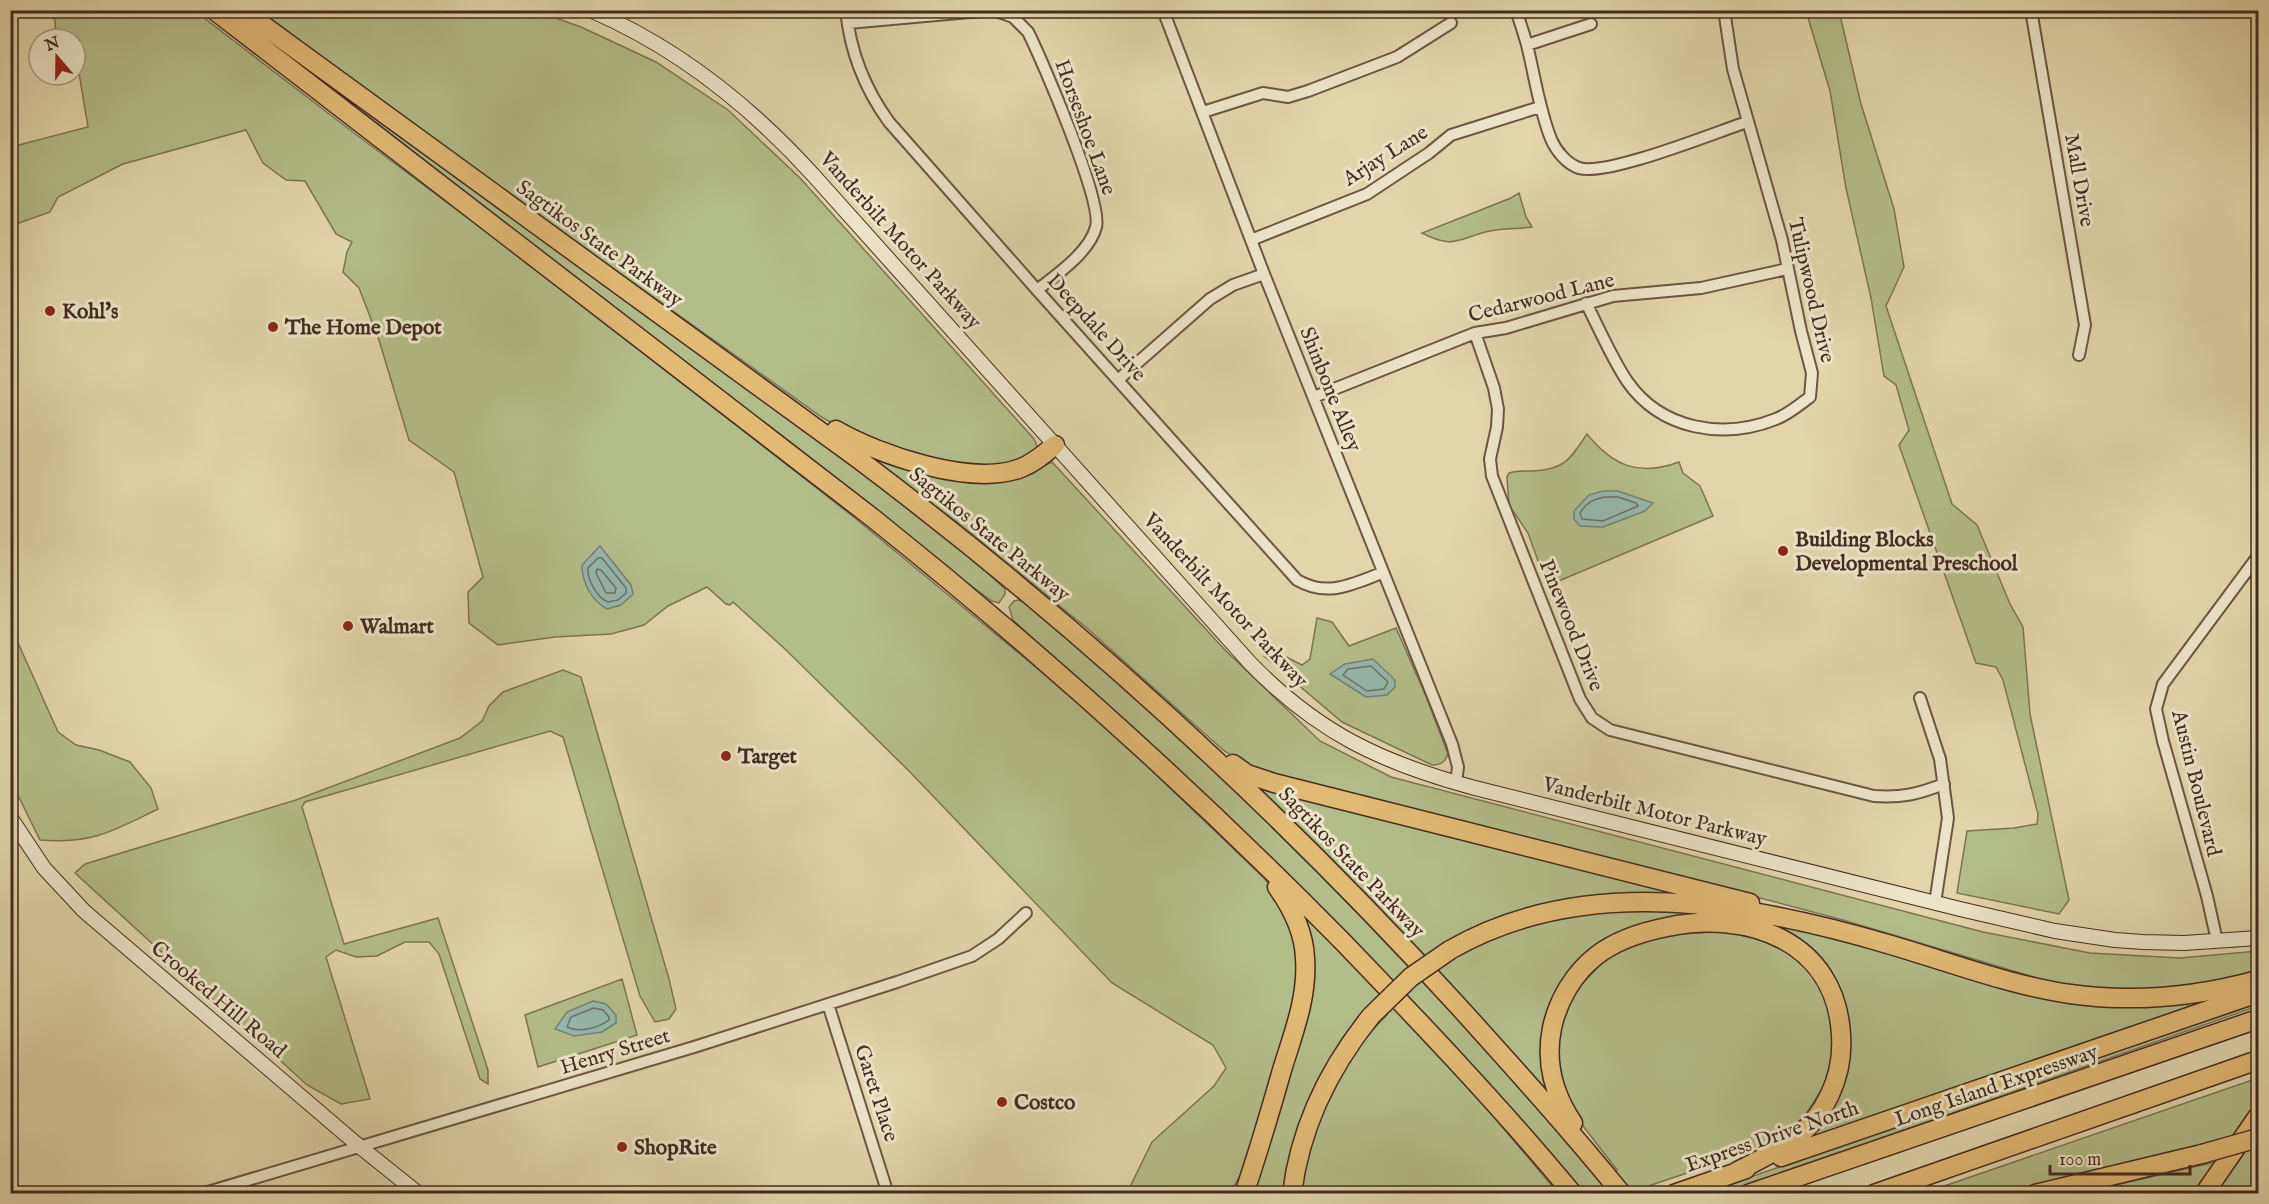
<svg xmlns="http://www.w3.org/2000/svg" width="2269" height="1204" font-family="'IM FELL English',serif">
  <style>
    .green { fill: #b3bd89; stroke: #7c7454; stroke-width: 1.5; fill-rule: evenodd }
    .water { fill: #95b8ae; stroke: #758075; stroke-width: 1.5 }
    .lines { fill: none; stroke-linecap: round; stroke-linejoin: round }
    .shore { stroke: #6c7266; stroke-width: 1.5 }
    .street-casing { stroke: #6c5642; stroke-width: 14 }
    .secondary-casing { stroke: #442b1f; stroke-width: 16 }
    .highway-casing { stroke: #442b1f; stroke-width: 21 }
    .street { stroke: #ece4c9; stroke-width: 10 }
    .secondary { stroke: #ece4c9; stroke-width: 14 }
    .highway { stroke: #e1ba76; stroke-width: 18 }
    .highway-bridge-casing { stroke: #442b1f; stroke-width: 21; stroke-linecap: butt }
    .highway-bridge { stroke: #e1ba76; stroke-width: 18 }
    .poi-dot { fill: #8f2418; stroke: #ece4c9; stroke-width: 2 }
    .labels { text-anchor: middle; stroke-width: 6; stroke-linejoin: round; paint-order: stroke }
    .street-label { font-size: 21px; fill: #442b1f; stroke: #ece4c9 }
    .poi-label { font-size: 21px; font-weight: bold; fill: #442b1f; stroke: #ece4c9; text-anchor: start }
  </style>
  <rect width="100%" height="100%" fill="#e2d5ac"/>
  <filter id="stains"><feTurbulence type="fractalNoise" baseFrequency=".00333" numOctaves="4"/><feColorMatrix values="0 0 0 0 .2 0 0 0 0 .09 0 0 0 0 .02 0 0 0 .5 -.17"/></filter>
  <radialGradient id="worn" r=".72"><stop offset=".6" stop-color="#630" stop-opacity="0"/><stop offset="1" stop-color="#630" stop-opacity=".3"/></radialGradient>
  <!-- green -->
  <path class="green" d="M50 11H195L358 136 552 281 855 518 1095 716 1265 879 1286 909 1299 939 1300 983 1247 1164 1230 1193H1127L1152 1142 1214 1086 1226 1068 1213 1045 1112 983 909 771 785 649 733 602 730 605 726 604 707 587 668 606 644 625 611 634 555 637 498 645 469 623 468 592 483 577 454 472 409 440 379 340 359 288 343 272 347 252 352 242 336 234 305 181 286 180 263 163 246 130 123 164 58 197 50 212 11 226V147L88 127 79 73H75V39H56L55 21ZM600 547 631 585 592 555Z
    M261 11H536L581 27 656 62 728 110 800 178 1034 439 1037 446V453L1005 469 950 466 861 439 823 418 409 123Z
    M1806 11H1839L1861 104 1894 209 1904 267 1886 306 1952 504 1977 525 2010 604 2023 627 2030 714 2069 900 2059 914 1957 893 1967 831 2014 828 2037 824 2038 814 2003 680 1996 667 1976 663 1899 445 1909 430 1896 385 1884 376 1871 298 1846 188 1830 91Z
    M324 78 928 518 1005 589V594L999 603 992 601 921 549 321 85Z
    M1519 193 1526 217 1532 227C1518 229 1504 228 1490 231 1458 238 1455 250 1422 233L1511 198Z
    M1587 434C1613 466 1639 477 1679 462L1683 473 1700 486 1713 516 1547 586 1528 533 1509 505 1507 477 1509 473C1517 470 1524 471 1532 471 1565 470 1570 459 1587 434Z
    M846 442 1018 477 1052 462 1225 650 1320 741 1391 777 1983 932 2090 953 2180 958 2258 951V973L2212 986 2148 992 2091 989 2047 981 1843 920 1681 877 1257 772 1223 750 1088 629 957 522Z
    M1018 600 1024 602 1150 704 1359 907 1604 1181 1617 1170 1573 1113 1557 1074V1035L1573 993 1610 955 1653 936 1727 931 1767 938 1801 960 1826 996 1837 1039 1829 1078 1805 1116 1777 1138 1684 1174 1628 1193H1562L1573 1184 1224 815 1013 620 1009 607 1014 601Z
    M1317 618 1332 622 1349 646 1396 628 1425 694 1448 754C1445 762 1441 765 1432 765L1342 722 1264 656 1273 650 1302 665 1310 659Z
    M10 625 58 732 76 745 99 750 130 762 151 788 158 809C113 831 93 844 40 840L11 781Z
    M563 670 581 677 669 979 676 1009 669 1019 655 1022 640 996 563 737 550 731 305 802 302 807 344 944 438 918 488 1070V1084L480 1079 439 954 429 942H405L377 956 356 957 336 950 326 957 370 1099 341 1104 307 1085 75 873 85 864 296 800 460 738 482 721 489 706 503 692Z
    M1243 775 1692 897 1606 896 1449 944 1456 957 1475 945 1516 926 1572 912 1672 910 1809 928 1970 976 2186 1002 2189 1007 1808 1139 1847 1023 1793 938 1656 924 1564 985 1554 1098 1416 947Z
    M1302 914 1309 918 1436 1048 1558 1193H1301C1306 1142 1325 1092 1356 1050 1365 1038 1376 1026 1387 1015L1375 1004 1339 1046 1298 1127 1286 1193 1252 1194 1290 1074Z
    M622 979 637 1035 538 1067 525 1015Z
    M2258 1002V1006L1733 1190 1722 1193 1701 1194Z
    M2258 1078V1113L2200 1193H2081L2211 1163 2228 1142 2005 1193 1921 1194Z
    M2258 1131V1193L2215 1194Z"/>
  <!-- water -->
  <path class="water" d="M1603 491H1618L1653 503 1645 511 1603 527 1580 526 1574 519V511L1589 495Z
    M600 546 631 585 633 594 621 605 607 609C592 601 582 583 582 565Z
    M1373 659 1395 680V687L1387 695 1366 697 1330 674 1345 664Z
    M593 1001 606 1004 616 1015V1023L602 1032 574 1036 555 1029 567 1012Z"/>
  <g class="lines">
    <!-- shore -->
    <path class="shore" d="M1604 497H1618L1636 503 1638 506 1603 521 1582 519 1580 513C1586 503 1592 500 1604 497Z
      M598 558H602L626 588V593L618 600 608 602C597 598 587 579 588 568Z
      M597 569 601 570 616 588 615 593H606L596 573Z
      M1371 666 1388 682 1384 689 1367 691 1343 675 1348 669Z
      M594 1008 603 1010 609 1017V1020C598 1028 579 1033 567 1027L571 1017Z"/>
    <defs>
      <path id="street" d="M846 10C850 51 865 89 889 122L1037 290 1297 580C1328 598 1352 584 1382 573
        M993 10 1013 17 1028 32C1043 62 1103 202 1096 227 1089 253 1056 275 1037 290
        M1163 10 1264 274 1452 744 1458 767 1456 783
        M1516 10C1520 22 1524 34 1527 45 1535 77 1539 109 1551 139 1556 151 1567 164 1579 168 1606 177 1716 132 1747 122
        M2031 10 2085 325 2079 355
        M848 23 992 10
        M1527 45 1591 24
        M1203 112 1263 93 1288 97 1308 91 1397 57 1451 23
        M1251 240 1367 194 1429 153 1451 135 1540 107
        M1586 303C1599 328 1611 357 1627 381 1661 430 1723 440 1776 419 1789 414 1799 405 1810 397L1812 373 1801 331 1782 240 1733 69 1724 10
        M1475 333 1494 388 1498 409 1497 427 1490 459 1492 476 1580 699 1592 718 1610 730 1874 796C1902 798 1918 794 1944 784
        M1119 379 1210 299 1233 285 1264 274
        M1314 397 1475 333 1506 328 1613 296 1701 288 1787 269
        M1920 698 1940 759 1948 818 1935 903
        M2217 941 2207 896 2163 741 2156 709 2163 684 2258 556
        M828 1004 888 1194
        M201 1194 694 1047 897 982 972 956 998 939 1026 913"/>
      <path id="secondary" d="M590 10C679 48 751 106 815 177L1250 663C1318 733 1382 763 1475 788L1960 909 2055 931 2115 940 2143 942 2184 943 2258 938
        M10 817 44 868 84 911 359 1146 419 1194"/>
      <path id="highway" d="M214 10 874 519C1038 650 1194 791 1342 941 1421 1023 1500 1106 1573 1194
        M242 10 857 458C1075 622 1276 806 1460 1008 1515 1069 1570 1130 1622 1194
        M836 430C879 455 972 487 1021 468 1034 463 1044 454 1055 445
        M1233 764 1247 774 1274 783 1750 903
        M1450 950C1585 872 1749 903 1891 945 1949 962 2009 985 2070 994 2134 1003 2196 997 2258 980
        M1573 1123C1554 1095 1545 1062 1552 1028 1558 1000 1574 973 1596 956 1616 940 1642 932 1667 927 1748 910 1836 941 1841 1035 1844 1076 1825 1117 1792 1141 1774 1153 1755 1162 1736 1172
        M1781 1157 2258 993
        M1244 1194C1258 1153 1270 1112 1282 1070 1293 1034 1308 997 1305 958 1304 932 1292 908 1277 887
        M1292 1194C1300 1127 1330 1067 1371 1016
        M1674 1194 1746 1169
        M1748 1194 2258 1019
        M1874 1194 2258 1060
        M2035 1194 2202 1154
        M2204 1194 2258 1116"/>
    </defs>
    <!-- street casing -->
    <use href="#street" class="street-casing"/>
    <!-- secondary casing -->
    <use href="#secondary" class="secondary-casing"/>
    <!-- highway casing -->
    <use href="#highway" class="highway-casing"/>
    <!-- street -->
    <use href="#street" class="street"/>
    <!-- secondary -->
    <use href="#secondary" class="secondary"/>
    <!-- highway -->
    <use href="#highway" class="highway"/>
    <defs>
      <path id="highway-bridge" d="M1371 1016 1411 977 1450 950
        M2202 1154 2258 1138"/>
    </defs>
    <!-- highway-bridge casing -->
    <use href="#highway-bridge" class="highway-bridge-casing"/>
    <!-- highway-bridge -->
    <use href="#highway-bridge" class="highway-bridge"/>
  </g>
  <!-- markers -->
  <g class="poi-dot">
    <circle cx="50" cy="311" r="6"/>
    <circle cx="273" cy="327" r="6"/>
    <circle cx="1783" cy="551" r="6"/>
    <circle cx="348" cy="626" r="6"/>
    <circle cx="726" cy="756" r="6"/>
    <circle cx="1002" cy="1102" r="6"/>
    <circle cx="622" cy="1147" r="6"/>
  </g>
  <g class="labels">
    <!-- street labels -->
    <g class="street-label">
      <text transform="translate(1086 127) rotate(70)" y="7">Horseshoe Lane</text>
      <text transform="translate(1385 155) rotate(-32)" y="7">Arjay Lane</text>
      <text transform="translate(2080 180) rotate(80)" y="7">Mall Drive</text>
      <text transform="translate(901 240) rotate(48)" y="7">Vanderbilt Motor Parkway</text>
      <text transform="translate(600 243) rotate(36)" y="7">Sagtikos State Parkway</text>
      <text transform="translate(1812 290) rotate(77)" y="7">Tulipwood Drive</text>
      <text transform="translate(1541 297) rotate(-14)" y="7">Cedarwood Lane</text>
      <text transform="translate(1097 327) rotate(48)" y="7">Deepdale Drive</text>
      <text transform="translate(1331 389) rotate(68)" y="7">Shinbone Alley</text>
      <text transform="translate(990 534) rotate(39)" y="7">Sagtikos State Parkway</text>
      <text transform="translate(1226 600) rotate(47)" y="7">Vanderbilt Motor Parkway</text>
      <text transform="translate(1572 625) rotate(68)" y="7">Pinewood Drive</text>
      <text transform="translate(2197 783) rotate(76)" y="7">Austin Boulevard</text>
      <text transform="translate(1655 811) rotate(14)" y="7">Vanderbilt Motor Parkway</text>
      <text transform="translate(1352 862) rotate(46)" y="7">Sagtikos State Parkway</text>
      <text transform="translate(219 999) rotate(40)" y="7">Crooked Hill Road</text>
      <text transform="translate(615 1051) rotate(-17)" y="7">Henry Street</text>
      <text transform="translate(1996 1085) rotate(-19)" y="7">Long Island Expressway</text>
      <text transform="translate(877 1093) rotate(72)" y="7">Garet Place</text>
      <text transform="translate(1772 1136) rotate(-19)" y="7">Express Drive North</text>
    </g>
    <!-- poi labels -->
    <g class="poi-label">
      <text x="62" y="318">Kohl's</text>
      <text x="285" y="334">The Home Depot</text>
      <text x="1795" y="546">Building Blocks<tspan x="1795" dy="24">Developmental Preschool</tspan></text>
      <text x="360" y="633">Walmart</text>
      <text x="738" y="763">Target</text>
      <text x="1014" y="1109">Costco</text>
      <text x="634" y="1154">ShopRite</text>
    </g>
  </g>
  <!-- margin -->
  <rect width="2269" height="1204" fill="none" stroke="#e2d5ac" stroke-width="36"/>
  <rect x="12" y="12" width="2245" height="1180" fill="none" stroke="#442b1f" stroke-width="3"/>
  <rect x="18" y="18" width="2233" height="1168" fill="none" stroke="#442b1f" stroke-width="1.5"/>
  <!-- north arrow -->
  <g transform="translate(57 57) rotate(340)"><circle r="28" fill="#ece4c9" stroke="#a99a85" stroke-width="1.5"/>
  <path d="M0-4.5L10 22L0 15L-10 22Z" fill="#8f2418"/>
  <text y="-9" font-size="16" font-weight="bold" text-anchor="middle" fill="#442b1f">N</text>
  </g>
  <!-- scale -->
  <path d="M2050 1165v9h140v-9" fill="none" stroke="#442b1f" stroke-width="3"/>
  <text x="2059" y="1165" font-size="18" fill="#442b1f" stroke="#ece4c9" stroke-width="4.5" paint-order="stroke">100 m</text>
  <rect width="100%" height="100%" filter="url(#stains)"/>
  <rect width="100%" height="100%" fill="url(#worn)"/>
</svg>
